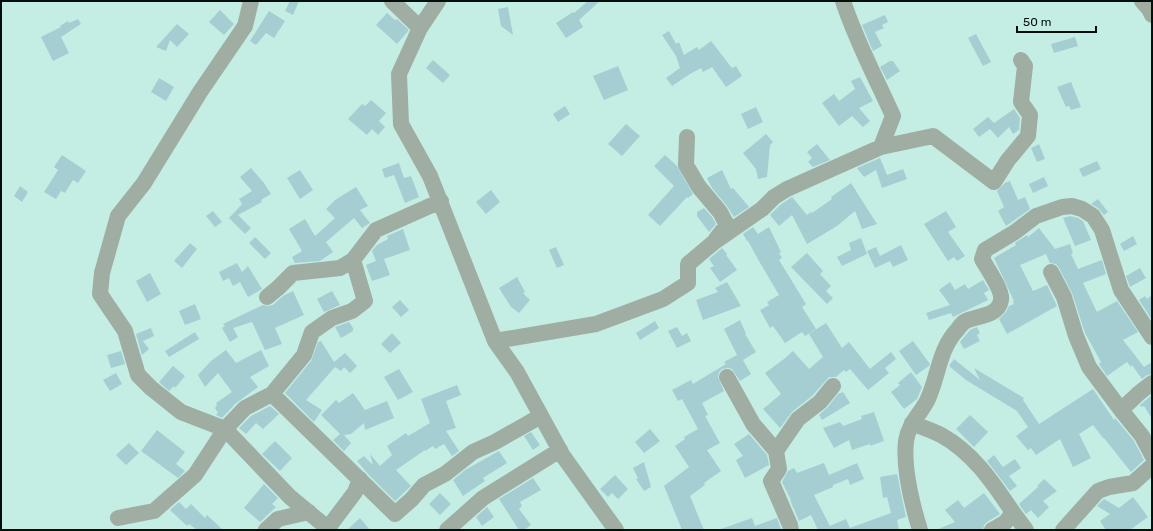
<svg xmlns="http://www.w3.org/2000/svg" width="1153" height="531" font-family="Rubik,sans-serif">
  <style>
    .building { fill: #a4ced1 }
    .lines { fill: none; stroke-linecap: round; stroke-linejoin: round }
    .minor { stroke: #9fada3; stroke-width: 16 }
  </style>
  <rect width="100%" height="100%" fill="#c4eee3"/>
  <!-- building -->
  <path class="building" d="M290 1H299L293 15 285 11Z
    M588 1H600L579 20 583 27 566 38 556 23 573 12 574 13Z
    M508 7 513 35 501 26 498 9Z
    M220 10 234 24 224 35 209 22Z
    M269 11 285 21 274 38 266 33 256 45 250 41Z
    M387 13 395 20 397 19 409 30 397 44 376 25Z
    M885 15 888 22 882 25 884 28 875 32 882 46 873 51 862 25Z
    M78 19 81 24 61 37 69 53 53 61 41 37 61 27 60 26 68 21 69 23Z
    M177 24 189 34 177 47 170 40 166 51 156 47Z
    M669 31 676 44 679 42 684 55 697 47 699 50 711 41 732 68 736 66 742 76 726 87 712 67 703 72 701 68 690 74 672 86 666 78 680 68 676 56 662 35Z
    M976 34 991 62 983 66 968 38Z
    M1075 37 1078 46 1054 53 1051 44Z
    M433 60 450 75 443 83 426 68Z
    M890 61H893L900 71 887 80 880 67Z
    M618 66 628 90 604 100 593 76Z
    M860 77 873 101 859 108 870 121 863 127 852 116 839 126 822 103 834 94 839 101 855 89 851 81Z
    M159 78 174 87 166 101 151 92Z
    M1071 82 1081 107 1071 110 1069 106 1066 107 1057 87Z
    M371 100 386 113 379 121 385 127 378 135 372 129 367 135 348 119 362 104 365 106Z
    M565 106 570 114 558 122 553 114Z
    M756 107 763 122 748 129 741 114Z
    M1014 109 1020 118 1019 130 1013 134 1009 127 998 138 990 129 979 137 973 129 988 117 994 123Z
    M626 124 640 136 622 156 608 144Z
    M766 134 773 142 770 145 767 177 758 179 756 169 743 153Z
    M817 144 830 160 813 167 808 162 812 158 807 152Z
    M1039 144 1045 159 1037 162 1031 148Z
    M62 155 86 171 78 183 73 180 65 193 61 191 56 199 44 192 58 170 54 167Z
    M665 155 677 166 693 194 688 198 687 197 660 226 648 215 674 186 654 166Z
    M880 158 887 175 903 169 907 179 882 188 876 170 864 177 857 168Z
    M1097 161 1101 169 1083 177 1079 169Z
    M399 163 404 178 411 176 419 197 405 203 394 175 385 178 382 169Z
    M251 168 264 183 271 194 261 200 262 202 238 215 251 228 245 234 229 218 242 204 239 199 252 191 240 177Z
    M300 170 313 190 300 199 287 178Z
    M722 170 731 189 733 188 749 207 734 217 727 206 712 188 707 178Z
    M1044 177 1048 186 1033 193 1029 184Z
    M1010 181 1018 200 1025 197 1030 209 1006 226 998 211 1004 207 997 191 1005 183Z
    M851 183 877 224 862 229 855 211 837 226 807 244 792 215 779 226 770 215 780 205 792 197 807 215 811 212 812 213 832 199 831 197Z
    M20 186 28 192 22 202 14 196Z
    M356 187 368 206 360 210 370 223 362 228 354 218 326 242 333 252 320 261 295 263 292 257 302 251 289 229 305 219 315 236 335 218 326 209 335 200Z
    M491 190 500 202 486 214 476 202Z
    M1098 199 1108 212 1104 215 1098 208 1091 204Z
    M704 208 712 217 716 224 709 232 697 216V212Z
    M213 211 222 222 215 227 206 216Z
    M946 211 956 227 948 232 965 256 957 261 954 257 948 261 924 224Z
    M1070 216 1078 218 1083 221 1091 240 1075 246 1063 218Z
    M753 227 758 234 769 227 781 252 779 253 782 258 779 260 806 304 802 307 816 329 805 336 802 332 785 343 773 326 770 328 760 310 769 305 767 302 779 295 759 261 748 241H747L743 234Z
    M1039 228 1055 249 1070 244 1073 253 1071 254 1078 269 1102 260 1106 274 1083 283 1097 312 1117 301 1138 332 1123 340 1144 367 1152 362V374L1147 375 1142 379 1132 365 1131 367 1127 362 1107 376 1099 364 1101 362 1085 333 1072 293 1059 268 1056 264 1050 263 1046 254 1020 265 1033 291 1047 285 1057 306 1007 334 999 319 1006 312 1009 306 1014 304 1013 301H1014L994 258 1016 245 1015 243 1027 235 1028 237Z
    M403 229 410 250 384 259 390 275 372 281 366 265 376 261 372 251 377 245 388 239 387 236Z
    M1133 236 1137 244 1124 251 1120 244Z
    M255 237 271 253 265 259 249 243Z
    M861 238 867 254 842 266 837 257 851 250 849 243Z
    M190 243 197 249 182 268 174 261Z
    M901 245 908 260 893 267 890 261 875 268 867 251 876 247 880 256Z
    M556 247 564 265 557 268 549 250Z
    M722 248 727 254 726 255 737 270 720 282 710 268 714 266 709 259Z
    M807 253 823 271 820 274 831 286 826 291 833 298 827 304 791 267Z
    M237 263 242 272 248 266 262 289 248 297 240 282 233 286 229 278 223 281 219 272Z
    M1140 268 1146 278 1130 287 1126 276Z
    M150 273 161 294 147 302 136 281Z
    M517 277 525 292 523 293 530 300 519 313 511 307 499 288Z
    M983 280 989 290 984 293 988 300 953 317 951 313 929 320 926 313 950 305 939 290 950 282 955 290 965 284 968 289Z
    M727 282 741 306 703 320 696 300 718 292 715 288Z
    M293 291 304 315 275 328 282 344 265 350 252 322 233 328 238 337 230 342 222 328 225 326 223 324 263 305 268 306 273 305 283 296Z
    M332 291 340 305 324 312 317 299Z
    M1152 295V320L1139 300 1145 296 1147 299Z
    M400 300 409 310 401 317 392 307Z
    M195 304 201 319 185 325 179 311Z
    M740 320 746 334H745L756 352 743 360 751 374 740 381 732 369 728 368 722 369 719 372 718 377 724 391 702 403 708 415 705 416 720 443 707 450 721 471 704 483 705 485 690 496 704 530H682L664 486 689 467 675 446 685 439 684 437 698 429 682 399 678 401 672 390 691 380 693 384 726 364 724 362 737 355 724 329Z
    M655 321 659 328 640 340 636 333Z
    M349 322 353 328V331L341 338 335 327Z
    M826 323 842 348 849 342 870 369 891 352 896 359 885 368 889 373 868 390 850 369 846 372 844 370 836 377H829L813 395 792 412 780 428 763 409 781 394 765 373 784 359 793 351 809 369 823 357 809 334Z
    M677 327 682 336 687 333 691 341 677 348 668 331Z
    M977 327 980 333 977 335 980 341 964 349 960 342 970 330Z
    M151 328 154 336 143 341 149 349 142 355 136 334Z
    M195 332 199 339 169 357 165 351Z
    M392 333 401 343 390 353 381 344Z
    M321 341 334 362 345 353 357 366 350 373 344 367 341 371 335 367 306 400 322 410 314 422 285 393 311 361 318 342Z
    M913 341 930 364 929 366 916 375 899 351Z
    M226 350 236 363 261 350 269 366 250 377 258 387 235 404 222 418 216 415 218 413 215 408 217 405 216 403 232 392 218 373 205 387 198 375 211 361Z
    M121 351 125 364 111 368 107 355Z
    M954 359 980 380 974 368 1024 398 1023 400 1039 424 1093 389 1114 420 1115 418 1134 441 1144 460 1131 472 1104 438H1103L1093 425 1079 434 1091 458 1073 467 1060 439 1036 455 1031 448 1028 450 1016 436 1028 427 1017 411 966 380 949 366Z
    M173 366 185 376 175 388 174 386 169 391 159 382Z
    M399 369 413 392 398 400 384 377Z
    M911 372 922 387 917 399 904 409 891 392 900 385 898 383Z
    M116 373 122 384 110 391 103 380Z
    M457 385 461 395 446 401 456 428 446 431 459 451 452 456 444 444 435 449 433 446 425 451V450L396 470 411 486 395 501 369 475 357 461 364 456 373 465 370 454 380 466 392 455 387 446 406 433 408 436 430 423 421 399Z
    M843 392 850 403 822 420 819 415 827 408 838 394Z
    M353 393 365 410 387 401 394 418 365 430 364 423 351 434 344 435 351 443 344 451 333 440 340 434 321 415 336 400 339 403Z
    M1152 395V419L1144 406 1141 407 1140 405Z
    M270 406 279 414 263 429 256 423 246 434 239 428 251 416Z
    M874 412 884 441 870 446V444L852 450 849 440 834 448 823 428 840 422 843 426 862 419 861 416Z
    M970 415 988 432 974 447 956 429Z
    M650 429 660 441 644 453 635 442Z
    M157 430 185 452 176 464 185 471 178 478 141 451Z
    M531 432 540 445 533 450 524 436Z
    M749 434 767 455 769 465 745 478 736 460 743 456 734 444Z
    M275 441 292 458 280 471 262 454Z
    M129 443 139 453 126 465 116 455Z
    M499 451 507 463 483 478 485 481 463 496 453 480 465 470Z
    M994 455 1003 467 1015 459 1021 468 1009 476 1017 486 1010 491 987 461Z
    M644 462 651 487 644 491 636 479 638 478 633 468Z
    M824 463 829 475 857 463 864 479 850 485 848 479 833 485V487L814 495 830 526 846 519 850 528 891 513 887 497 883 498 880 477 897 474 906 517 897 520 899 530H818L811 515 799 521 790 500H791L782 482 788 471 794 468 797 473Z
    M615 475 628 489 618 499 612 493 608 497 600 489Z
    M533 478 541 490 520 502 522 506 519 509 531 525 524 530H519L499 499Z
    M1044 479 1057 491 1043 501 1049 507 1038 518 1031 510 1026 514 1019 504 1038 487 1037 486Z
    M264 484 278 498 272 504 276 507 260 522 244 508Z
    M440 493 451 504 440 515 429 504Z
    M984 493 1000 514 987 522 984 525 983 530H936L955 522 945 510 958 500 964 508Z
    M1133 497 1148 517 1130 530H1106L1100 521 1110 514 1097 506 1104 499 1119 508Z
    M179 502 186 509 191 504 205 518 207 515 223 530H197L189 524 187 526 170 510Z
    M487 507 494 517 482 526 476 517Z
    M360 518 370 530H347Z
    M752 518 755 526 777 518 781 529 721 530V529Z"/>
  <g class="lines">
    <!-- minor -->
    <path class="minor" d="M251 1 245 26 200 92 144 183 118 216 102 273 100 294 125 331 138 375 151 388 181 412 225 429 290 497 330 530
      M392 1 420 28
      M438 1 420 28 399 74 401 124 430 176 495 341 517 372 563 456 616 530
      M1142 1 1149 9 1152 15
      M687 137 686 165 699 187 720 212 727 225 716 239
      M881 147 933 136 994 182 1008 160 1028 136 1030 115 1021 102 1025 66 1021 60
      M1051 272 1064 297 1076 336 1089 367 1121 410
      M267 297 278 288 293 273 340 268 353 260
      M495 341 596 324 663 299 688 283V264L713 243 762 209 774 197 787 189 881 147 893 116C876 78 856 41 843 1
      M727 377 753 424 776 451 779 469 771 481 790 525 791 530
      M1152 383 1139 393 1121 410 1142 436 1152 455
      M272 394 395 514 412 499 424 485 445 474 473 452 495 442 541 416
      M912 423C921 427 932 430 941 435 972 452 992 481 1012 511 1008 523 1003 524 992 530
      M776 451 798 419 820 402 833 386
      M1012 511 1026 530
      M118 518 154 511 195 475 225 429 245 408 272 394 304 355 312 332 332 318 352 311 365 301 353 260 376 230 441 201
      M328 528 355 492 360 479
      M266 530 278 519 309 512
      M447 530 483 498 560 450
      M920 530C912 504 903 468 906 441 908 425 920 414 927 401 939 376 938 350 958 329 959 327 962 324 964 322 975 315 998 318 1001 300 1003 291 987 268 982 259L985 250 1015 232 1036 216 1062 207 1072 206 1082 209 1093 216 1102 230 1121 290 1152 337
      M1063 530 1098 491 1109 487 1133 483 1152 466"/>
  </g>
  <!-- border -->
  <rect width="1153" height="531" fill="none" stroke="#020f0c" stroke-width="4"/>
  <!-- scale -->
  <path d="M1017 26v6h79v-6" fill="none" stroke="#020f0c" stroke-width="2"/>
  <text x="1023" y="26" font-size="12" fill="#020f0c" stroke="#c4eee3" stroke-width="3" paint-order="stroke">50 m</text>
</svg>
